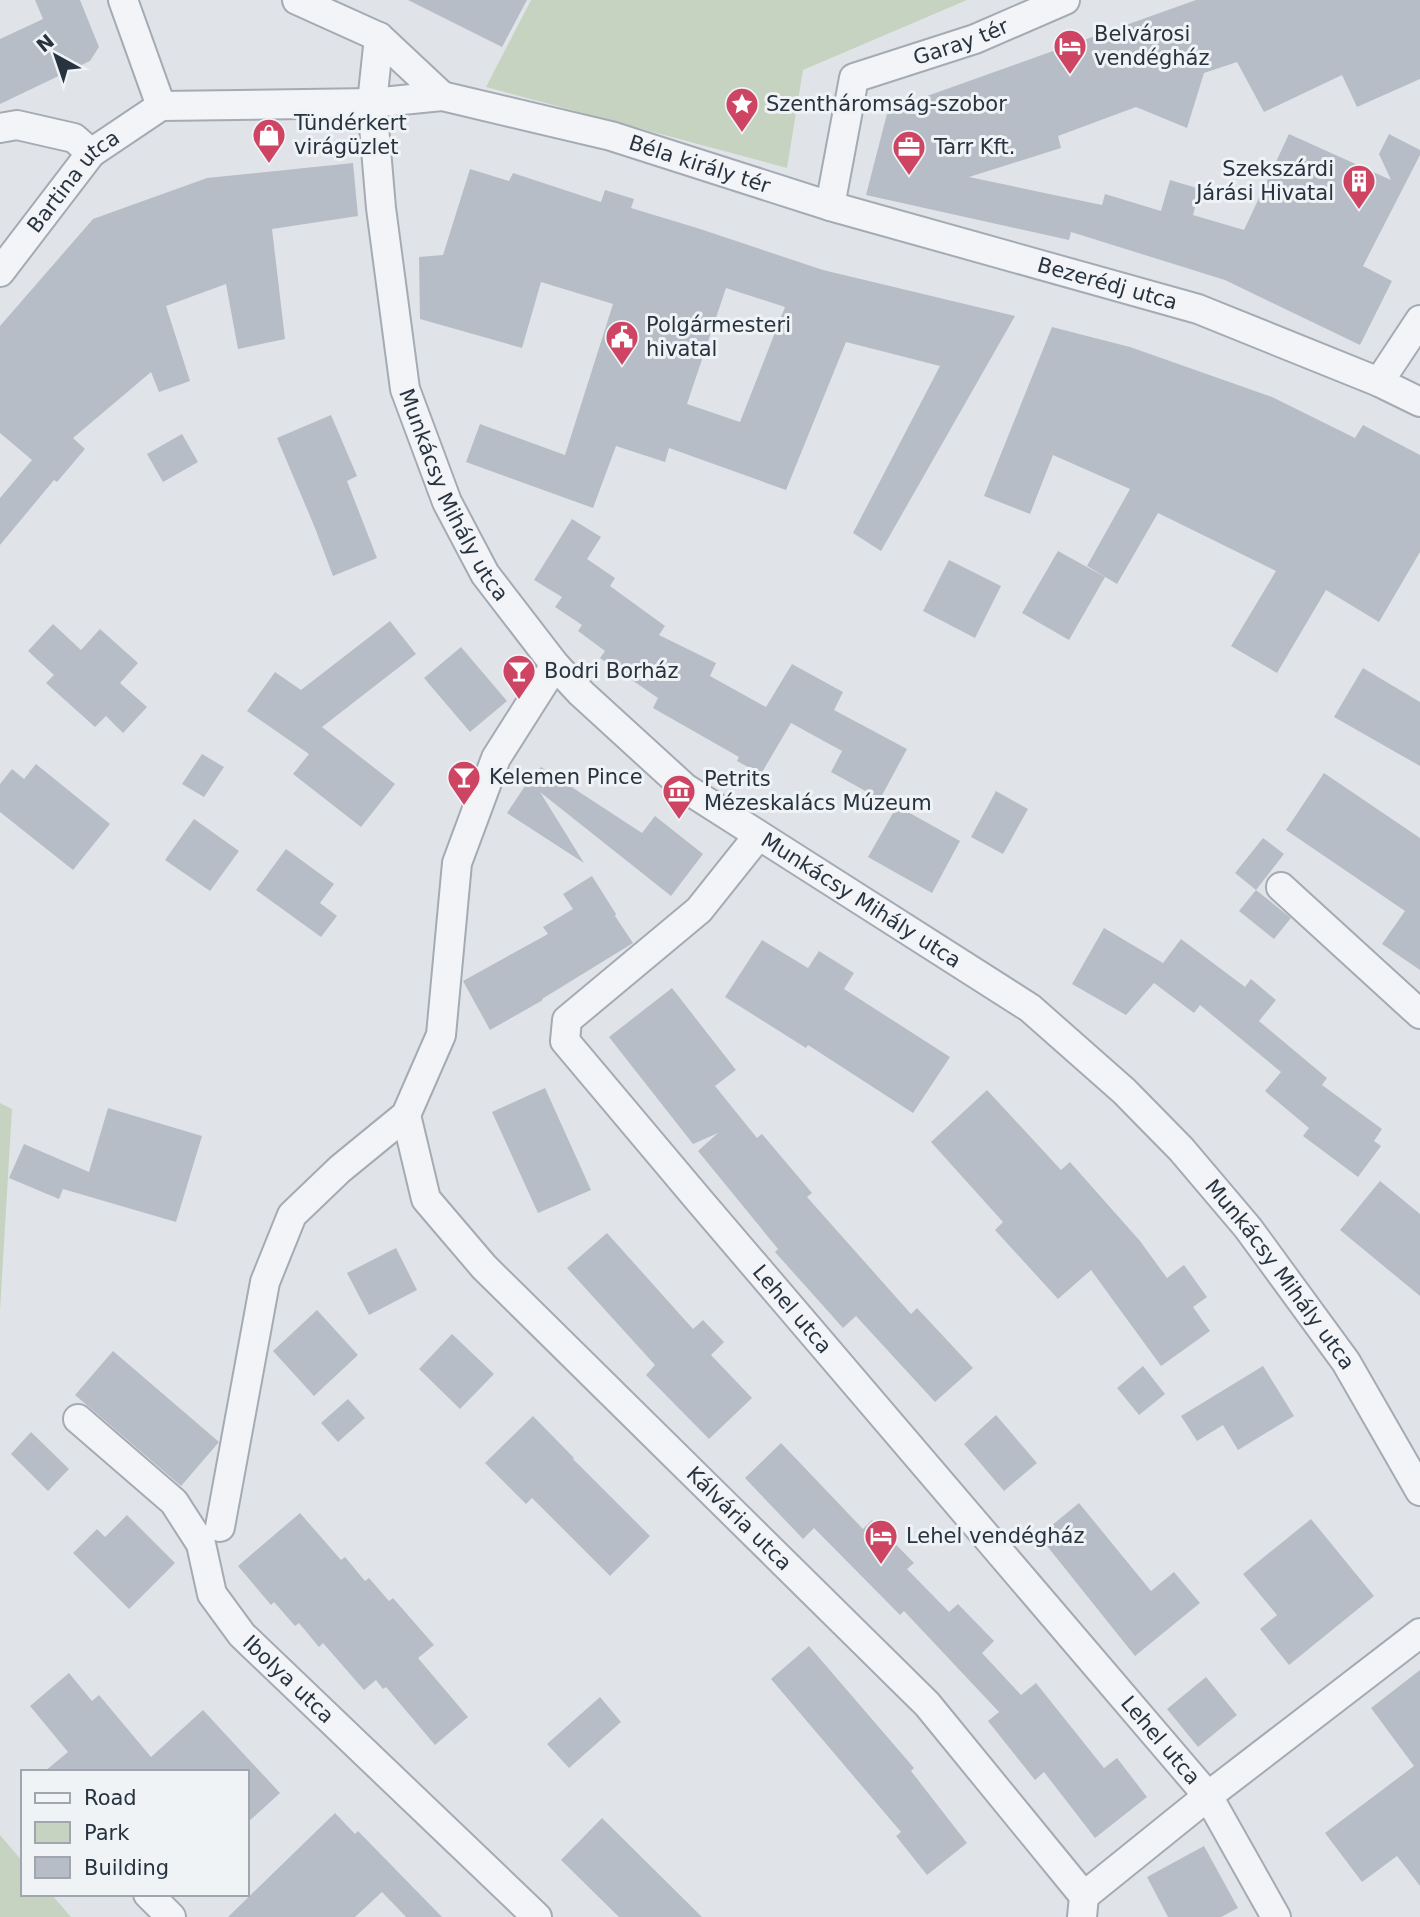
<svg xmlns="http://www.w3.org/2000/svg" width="1420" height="1917" font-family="'DejaVu Sans',sans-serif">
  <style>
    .green { fill: #c7d3c1 }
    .building { fill: #b7bdc6; fill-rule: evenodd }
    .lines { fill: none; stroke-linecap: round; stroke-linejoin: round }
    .street-casing { stroke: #a5abb3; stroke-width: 32 }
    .street { stroke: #f2f4f7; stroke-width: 28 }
    .labels { text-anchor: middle; stroke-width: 6; stroke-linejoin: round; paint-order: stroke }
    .poi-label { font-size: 21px; fill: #283340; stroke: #eff3f6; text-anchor: start }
    .street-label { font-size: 21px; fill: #283340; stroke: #eff3f6 }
  </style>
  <rect width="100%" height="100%" fill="#e0e4e9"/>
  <!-- green -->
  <path class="green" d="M531 0H967L803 70 787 168 486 87Z
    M0 1103 12 1109 0 1311Z
    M0 1835 23 1862V1894H51L71 1917H0Z"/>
  <!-- building -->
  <path class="building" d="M35 0H80L99 47 90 61 0 104V39L43 19Z
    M408 0H527L502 47Z
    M1196 0H1420V79L1357 107 1342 75 1264 112 1237 62 1204 73 1187 128 1136 107 1058 136 1061 148 969 177 1102 205 1105 194 1161 211 1170 180 1200 189 1193 215 1244 230 1289 134 1391 180 1379 154 1389 134 1420 150V155L1363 266 1392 281 1360 345 1225 280 1071 232 1069 240 866 195 888 110Z
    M353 163 358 216 272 229 285 339 238 349 226 284 166 306 190 381 159 392 151 372 73 438 85 449 57 482 54 480 0 545V498L32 460 0 433V326L93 219 207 178Z
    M470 169 509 181 513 173 601 202 605 190 634 199 631 208 697 228 823 270 1015 316 881 551 853 533 940 366 846 342 786 490 669 448 665 462 616 446 593 508 466 462 480 424 565 455 613 304 541 282 522 348 420 319 419 257 443 255ZM726 288 785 307 740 422 687 404Z
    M1052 327 1130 347 1272 397 1355 438 1363 425 1420 455V552L1379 622 1326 590 1277 673 1231 646 1276 571 1158 513 1117 584 1087 566 1130 489 1053 455 1030 514 984 496Z
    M331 415 357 476 347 481 377 558 333 576 315 528 277 438Z
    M182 434 198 462 163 482 147 454Z
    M572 519 601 537 587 559 615 578 610 586 665 626 659 635 716 663 710 676 766 707 792 664 843 692 834 710 907 749 880 799 831 772 842 751 791 723 761 774 737 761 739 757 653 708 658 698 600 658 605 651 578 631 582 625 555 607 562 597 534 580Z
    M1058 551 1105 577 1069 640 1022 613Z
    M949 560 1001 586 975 638 923 611Z
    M390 621 416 654 322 727 395 784 361 827 293 774 309 754 247 711 275 672 301 690Z
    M53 624 81 650 100 629 138 663 120 683 147 707 123 733 106 716 95 727 46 683 54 675 28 651Z
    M461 647 507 701 470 732 424 678Z
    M1363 668 1420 702V766L1334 717Z
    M202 754 224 767 204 797 182 784Z
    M36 764 110 824 73 870 0 812V784L12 769 24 779Z
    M541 767 642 833 655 816 703 854 671 896 540 792 584 863 507 813 531 777 532 778Z
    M1324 773 1420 838V970L1382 944 1405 911 1286 830Z
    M996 791 1028 809 1003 854 971 837Z
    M897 806 960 841 932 893 868 857Z
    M194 819 239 851 210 891 165 860Z
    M1263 838 1284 854 1256 890 1235 873Z
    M286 849 334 884 320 903 337 916 321 937 256 890Z
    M592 876 616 914 615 916 633 943 542 999 543 1000 490 1030 463 981 548 934 543 927 573 909 563 894Z
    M1256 890 1291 918 1274 939 1239 911Z
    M1104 928 1163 963 1181 939 1245 987 1251 979 1276 1000 1259 1021 1327 1078 1322 1085 1382 1129 1374 1141 1381 1146 1358 1177 1303 1136 1309 1128 1265 1091 1281 1072 1200 1005 1194 1013 1154 983 1126 1015 1072 984Z
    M762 940 808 968 819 951 854 973 844 989 950 1057 913 1113 808 1045 806 1048 725 997Z
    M672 988 736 1070 715 1086 757 1138 762 1134 812 1193 807 1197 911 1314 917 1308 973 1368 935 1402 856 1316 843 1328 775 1252 778 1249 698 1151 718 1133 693 1144 609 1037Z
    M545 1088 591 1190 538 1213 492 1112Z
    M987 1090 1061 1170 1070 1162 1140 1241 1167 1278 1184 1265 1207 1297 1193 1307 1210 1331 1161 1366 1091 1270 1058 1299 995 1230 1003 1222 931 1142Z
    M108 1108 202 1136 176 1222 63 1189 59 1199 9 1178 24 1144 89 1172Z
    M1380 1181 1420 1214V1296L1340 1230Z
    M607 1233 693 1329 703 1320 724 1342 711 1355 752 1398 709 1439 646 1375 655 1365 567 1268Z
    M396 1248 417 1290 369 1315 347 1273Z
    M317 1310 358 1355 314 1396 273 1351Z
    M452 1334 494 1374 460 1409 419 1369Z
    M113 1351 219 1442 181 1486 75 1395Z
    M1143 1366 1165 1394 1139 1415 1117 1388Z
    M1263 1366 1294 1416 1238 1450 1223 1425 1197 1441 1181 1416Z
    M348 1399 365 1418 338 1442 321 1423Z
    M996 1415 1037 1463 1004 1491 964 1444Z
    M533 1416 574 1458 573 1459 650 1536 610 1576 532 1498 526 1504 485 1463Z
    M31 1432 69 1469 48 1491 11 1454Z
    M781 1443 863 1529 872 1520 914 1563 907 1569 949 1612 958 1604 994 1641 982 1653 1021 1695 1036 1683 1104 1768 1117 1758 1147 1797 1095 1838 1044 1772 1035 1780 988 1721 999 1712 904 1611 900 1615 814 1528 803 1539 745 1478Z
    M1079 1503 1151 1591 1174 1572 1200 1603 1135 1656 1039 1536Z
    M300 1513 341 1560 345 1557 365 1581 369 1578 389 1601 393 1598 434 1645 418 1658 468 1717 435 1745 386 1687 383 1689 376 1680 364 1690 323 1643 319 1647 299 1623 295 1626 274 1602 271 1605 238 1566Z
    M127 1515 175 1563 129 1609 73 1553 97 1529 105 1537Z
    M1311 1519 1374 1596 1289 1665 1260 1629 1277 1615 1243 1574Z
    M809 1646 914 1768 911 1771 967 1843 927 1875 896 1836 901 1832 771 1679Z
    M1420 1670V1886L1397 1856 1362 1882 1325 1833 1414 1766 1371 1708Z
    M69 1673 92 1701 99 1695 151 1757 203 1710 280 1793 247 1823V1772H44L68 1752 30 1706Z
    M1206 1677 1237 1715 1198 1747 1167 1709Z
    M600 1697 621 1722 569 1768 547 1744Z
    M335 1813 355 1834 358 1831 442 1917H406L382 1892 355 1917H228Z
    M602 1818 702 1917H619L561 1860Z
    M1204 1846 1238 1908 1221 1917H1168L1147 1877Z"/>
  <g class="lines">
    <defs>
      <g id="street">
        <path d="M123 0 161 106"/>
        <path d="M297 0 379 37 442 96"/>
        <path id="s1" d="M379 37 372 103 381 208 405 389 447 502 485 574 555 665 581 693 685 788 1030 1008 1124 1091 1181 1149 1248 1228 1346 1362 1420 1491"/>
        <path id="s2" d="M161 106 372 103 442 96 611 136 830 206 1198 309 1379 382 1420 402"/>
        <path d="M0 128 17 125 74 138 91 153"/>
        <path id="s3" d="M830 206 854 78 975 39 1065 0"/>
        <path id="s4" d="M0 272 91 153 161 106"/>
        <path d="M1379 382 1420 320"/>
        <path id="s5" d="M758 836 699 910 567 1020 565 1041 698 1199 1208 1796 1084 1896"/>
        <path d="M1281 887 1420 1014"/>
        <path id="s6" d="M406 1115 426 1199 484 1267 927 1704 1084 1896 1082 1917"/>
        <path id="s7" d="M78 1419 174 1502 201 1544 212 1594 242 1635 537 1917"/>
        <path d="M220 1527 265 1282 292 1215 340 1169 406 1115 441 1035 457 863 496 758 555 665"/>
        <path d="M148 1894 171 1917"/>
        <path d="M1276 1917 1208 1796 1420 1633"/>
      </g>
    </defs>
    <!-- street casing -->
    <use href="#street" class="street-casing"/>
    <!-- street -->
    <use href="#street" class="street"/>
  </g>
  <!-- icons -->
  <defs>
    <symbol id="hotel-pin" viewBox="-11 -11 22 30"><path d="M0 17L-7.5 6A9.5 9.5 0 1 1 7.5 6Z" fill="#ce4563" stroke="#eff3f6"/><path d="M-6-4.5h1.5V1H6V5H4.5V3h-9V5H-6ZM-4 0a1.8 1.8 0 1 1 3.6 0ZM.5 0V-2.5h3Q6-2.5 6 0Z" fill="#fff"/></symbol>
    <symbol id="sight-pin" viewBox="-11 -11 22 30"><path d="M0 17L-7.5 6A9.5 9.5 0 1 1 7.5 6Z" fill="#ce4563" stroke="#eff3f6"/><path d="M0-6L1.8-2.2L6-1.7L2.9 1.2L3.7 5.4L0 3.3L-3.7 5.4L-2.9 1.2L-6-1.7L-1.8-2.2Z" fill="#fff"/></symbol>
    <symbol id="shop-pin" viewBox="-11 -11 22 30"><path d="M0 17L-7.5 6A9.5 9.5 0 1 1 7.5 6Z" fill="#ce4563" stroke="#eff3f6"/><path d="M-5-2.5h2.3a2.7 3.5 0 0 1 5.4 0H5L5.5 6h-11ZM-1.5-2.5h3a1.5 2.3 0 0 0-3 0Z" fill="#fff"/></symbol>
    <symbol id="office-pin" viewBox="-11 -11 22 30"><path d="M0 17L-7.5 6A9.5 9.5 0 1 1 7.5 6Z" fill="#ce4563" stroke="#eff3f6"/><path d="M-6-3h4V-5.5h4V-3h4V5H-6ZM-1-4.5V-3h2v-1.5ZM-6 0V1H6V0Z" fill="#fff"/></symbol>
    <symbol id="building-pin" viewBox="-11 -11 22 30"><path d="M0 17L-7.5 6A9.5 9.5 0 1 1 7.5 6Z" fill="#ce4563" stroke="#eff3f6"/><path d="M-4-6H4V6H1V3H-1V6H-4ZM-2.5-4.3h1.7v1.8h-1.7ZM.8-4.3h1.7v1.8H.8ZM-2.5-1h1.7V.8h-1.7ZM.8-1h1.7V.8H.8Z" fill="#fff"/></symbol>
    <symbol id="civic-pin" viewBox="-11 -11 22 30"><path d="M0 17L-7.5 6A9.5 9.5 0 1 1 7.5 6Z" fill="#ce4563" stroke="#eff3f6"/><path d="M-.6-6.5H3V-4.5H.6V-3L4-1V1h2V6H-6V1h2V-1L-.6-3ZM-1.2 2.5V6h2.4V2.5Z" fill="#fff"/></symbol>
    <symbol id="bar-pin" viewBox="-11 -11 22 30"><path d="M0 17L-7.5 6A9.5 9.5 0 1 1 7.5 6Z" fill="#ce4563" stroke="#eff3f6"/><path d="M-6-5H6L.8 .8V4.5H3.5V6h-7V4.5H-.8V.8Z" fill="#fff"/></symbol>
    <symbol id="museum-pin" viewBox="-11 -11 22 30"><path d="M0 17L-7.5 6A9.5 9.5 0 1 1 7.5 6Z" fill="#ce4563" stroke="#eff3f6"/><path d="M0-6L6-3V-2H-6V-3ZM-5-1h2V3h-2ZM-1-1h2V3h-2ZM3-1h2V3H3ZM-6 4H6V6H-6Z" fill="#fff"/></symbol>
  </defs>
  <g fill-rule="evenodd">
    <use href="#hotel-pin" x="1051" y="27" width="38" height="52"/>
    <use href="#sight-pin" x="723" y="85" width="38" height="52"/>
    <use href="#shop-pin" x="250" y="116" width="38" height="52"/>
    <use href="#office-pin" x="890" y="128" width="38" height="52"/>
    <use href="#building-pin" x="1340" y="162" width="38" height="52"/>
    <use href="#civic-pin" x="603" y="318" width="38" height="52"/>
    <use href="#bar-pin" x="500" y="652" width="38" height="52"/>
    <use href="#bar-pin" x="445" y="758" width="38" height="52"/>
    <use href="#museum-pin" x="660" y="772" width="38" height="52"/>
    <use href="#hotel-pin" x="862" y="1517" width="38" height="52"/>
  </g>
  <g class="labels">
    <!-- poi labels -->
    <g class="poi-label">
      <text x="1094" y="41">Belvárosi<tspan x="1094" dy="24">vendégház</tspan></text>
      <text x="766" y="111">Szentháromság-szobor</text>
      <text x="294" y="130">Tündérkert<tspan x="294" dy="24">virágüzlet</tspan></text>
      <text x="934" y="154">Tarr Kft.</text>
      <text x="1334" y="176" text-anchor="end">Szekszárdi<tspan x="1334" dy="24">Járási Hivatal</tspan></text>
      <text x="646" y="332">Polgármesteri<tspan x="646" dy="24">hivatal</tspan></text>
      <text x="544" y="678">Bodri Borház</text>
      <text x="489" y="784">Kelemen Pince</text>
      <text x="704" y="786">Petrits<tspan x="704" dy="24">Mézeskalács Múzeum</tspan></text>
      <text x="906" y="1543">Lehel vendégház</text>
    </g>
    <!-- street labels -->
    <g class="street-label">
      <text dy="7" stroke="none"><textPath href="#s3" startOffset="243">Garay tér</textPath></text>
      <text dy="7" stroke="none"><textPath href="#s2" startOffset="548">Béla király tér</textPath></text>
      <text dy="7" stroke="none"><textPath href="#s4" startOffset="117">Bartina utca</textPath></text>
      <text dy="7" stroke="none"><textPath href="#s2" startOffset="973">Bezerédj utca</textPath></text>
      <text dy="7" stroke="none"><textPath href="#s1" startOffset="471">Munkácsy Mihály utca</textPath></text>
      <text dy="7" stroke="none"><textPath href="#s1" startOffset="1059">Munkácsy Mihály utca</textPath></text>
      <text dy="7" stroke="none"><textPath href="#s1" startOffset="1626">Munkácsy Mihály utca</textPath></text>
      <text dy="7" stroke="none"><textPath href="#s5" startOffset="639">Lehel utca</textPath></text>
      <text dy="7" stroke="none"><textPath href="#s6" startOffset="534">Kálvária utca</textPath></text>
      <text dy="7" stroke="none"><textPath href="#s7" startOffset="343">Ibolya utca</textPath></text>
      <text dy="7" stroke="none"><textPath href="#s5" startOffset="1206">Lehel utca</textPath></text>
    </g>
  </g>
  <!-- legend -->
  <rect x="21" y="1770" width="228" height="126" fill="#eff3f6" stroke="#9fa6ad" stroke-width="2"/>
  <rect x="35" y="1793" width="35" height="10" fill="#f2f4f7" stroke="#9fa6ad" stroke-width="2"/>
  <text x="84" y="1805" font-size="21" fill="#283340">Road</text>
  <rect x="35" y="1822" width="35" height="21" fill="#c7d3c1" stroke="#9fa6ad" stroke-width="2"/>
  <text x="84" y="1840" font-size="21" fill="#283340">Park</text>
  <rect x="35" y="1857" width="35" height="21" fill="#b7bdc6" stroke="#9fa6ad" stroke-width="2"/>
  <text x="84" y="1875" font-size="21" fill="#283340">Building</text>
  <!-- north arrow -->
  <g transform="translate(56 56) rotate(320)" stroke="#eff3f6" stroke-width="5" paint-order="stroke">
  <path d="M0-5L12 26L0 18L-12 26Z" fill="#283340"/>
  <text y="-10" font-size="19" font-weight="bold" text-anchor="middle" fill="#283340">N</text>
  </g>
</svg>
